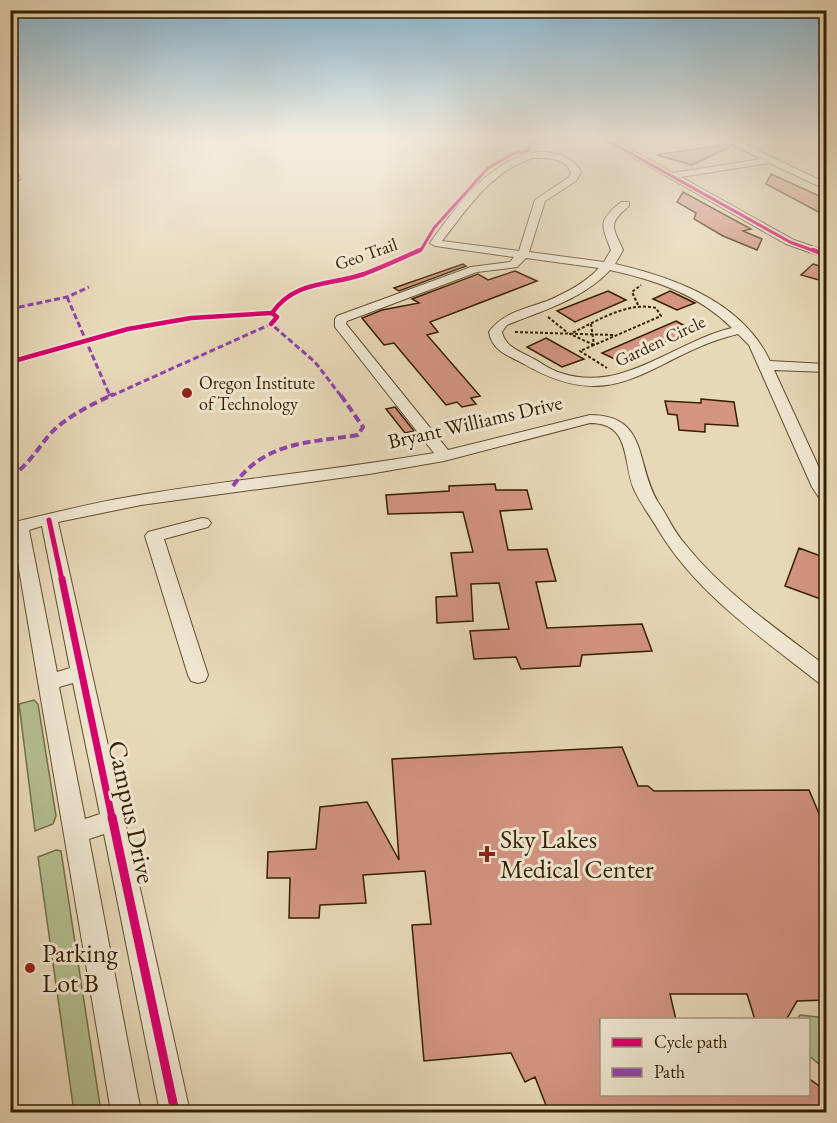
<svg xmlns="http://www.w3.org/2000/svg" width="837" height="1123" font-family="'EB Garamond',serif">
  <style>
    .green { fill: #b4bf90; stroke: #746f48; stroke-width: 1.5 }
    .building { fill: #d39482; stroke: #351f00; stroke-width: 1.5 }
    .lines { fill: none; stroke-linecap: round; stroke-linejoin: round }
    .minor-casing { stroke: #624d2e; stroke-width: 2 }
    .path-far1 { stroke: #351f00; stroke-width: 1.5; stroke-dasharray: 2 1.5; stroke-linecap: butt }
    .path { stroke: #351f00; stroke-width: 2; stroke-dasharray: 3 2; stroke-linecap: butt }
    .minor { fill: #efe6d1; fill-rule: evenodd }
    .quiet-far2 { stroke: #8e44ad; stroke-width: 2; stroke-dasharray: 5 2; stroke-linecap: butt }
    .quiet-far1 { stroke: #8e44ad; stroke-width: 3; stroke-dasharray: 6 3; stroke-linecap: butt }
    .quiet { stroke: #8e44ad; stroke-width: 4; stroke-dasharray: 8 4; stroke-linecap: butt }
    .cycleway-far4-casing { stroke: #efe6d1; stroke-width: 5 }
    .cycleway-far3-casing { stroke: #efe6d1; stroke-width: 8 }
    .cycleway-far2-casing { stroke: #efe6d1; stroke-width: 9 }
    .cycleway-far1-casing { stroke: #efe6d1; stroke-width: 10 }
    .cycleway-casing { stroke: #efe6d1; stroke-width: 13 }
    .cycleway-far4 { stroke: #d6006c; stroke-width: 3 }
    .cycleway-far3 { stroke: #d6006c; stroke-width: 4.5 }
    .cycleway-far2 { stroke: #d6006c; stroke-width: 5 }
    .cycleway-far1 { stroke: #d6006c; stroke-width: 7 }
    .cycleway { stroke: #d6006c; stroke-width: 9 }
    .poi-dot { fill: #8f2418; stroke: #efe6d1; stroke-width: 2 }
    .labels { text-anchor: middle; stroke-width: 6; stroke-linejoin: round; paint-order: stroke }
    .far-street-label { font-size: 18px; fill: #351f00; stroke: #efe6d1 }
    .far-poi-label { font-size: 18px; fill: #351f00; stroke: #efe6d1; text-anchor: start }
    .street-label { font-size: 21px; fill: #351f00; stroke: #efe6d1 }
    .near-street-label { font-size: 26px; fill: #351f00; stroke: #efe6d1 }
    .near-poi-label { font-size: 26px; fill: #351f00; stroke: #efe6d1; text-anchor: start }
  </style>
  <rect width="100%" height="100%" fill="#e7d8b8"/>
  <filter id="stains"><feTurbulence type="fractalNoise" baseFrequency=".00333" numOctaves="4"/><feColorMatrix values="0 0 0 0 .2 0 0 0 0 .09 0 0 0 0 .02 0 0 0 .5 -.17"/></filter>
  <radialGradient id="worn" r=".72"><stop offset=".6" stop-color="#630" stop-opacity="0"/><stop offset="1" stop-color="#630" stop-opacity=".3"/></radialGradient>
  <!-- green -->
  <path class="green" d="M34 700 38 704 56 816 53 824 35 831 19 704Z
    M56 850 61 851 101 1112H74L38 857Z
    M800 1015 826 1018V1070L809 1056 808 1020 797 1019Z"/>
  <!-- building -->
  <path class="building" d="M727 144 728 148 692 165 657 155Z
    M771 174 826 199V216L766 184Z
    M683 192 751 229 743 231 762 239 757 250 723 236 694 219 696 213 677 202Z
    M463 264 466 266 399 291 394 288Z
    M813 264 826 268V282L801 275Z
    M515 271 537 281 430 322 438 332 427 335 480 396 471 398 476 404 462 407 457 402 446 405 394 343 384 345 362 318 382 310 419 303 412 299 478 274 488 280Z
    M608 291 626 300 575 322 557 311Z
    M670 291 695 303 677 310 653 299Z
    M676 321 694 331 671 342 667 340 643 355 623 363 602 353Z
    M546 338 584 359 562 367 527 347Z
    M701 399 734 402 738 426 705 424V432L679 430 677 415 668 414 665 401 701 403Z
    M395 407 414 431 405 433 386 409Z
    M495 484 496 490H527L532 509 500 511 508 550 547 549 556 581 536 582 547 628 642 624 652 651 582 655 580 666 521 669 516 657 474 659 470 631 509 629 499 583 471 584 473 621 437 623 436 597 457 596 451 553 473 552 463 512 388 514 386 495 449 491V486Z
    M799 548 826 558V601L785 586Z
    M622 747 638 786H648L654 791 809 790 826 830V1000L797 1001 786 1020H755L747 994H670L676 1020H600L602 1095H808V1078L826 1091V1113H549L535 1077 525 1082 511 1053 424 1061 412 925 431 924 425 871 363 875 366 903 320 905 319 918H289L290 878H267L268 852 316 849 320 807 367 802 399 860 392 759Z"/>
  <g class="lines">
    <defs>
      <path id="minor" d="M601 139H612L673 173 761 159 722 139H734L826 183V189L823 188 769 163 681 177 794 240 826 251V258L786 244Z
        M529 153C549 150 571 153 581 172L576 181 545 201 529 252 604 262 611 250C601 224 598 221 621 202H629V206C607 224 613 227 623 250L615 264C676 278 742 302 770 361L826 364V372L774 370 826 483V500L820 499 812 487 749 345 738 334C652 354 620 420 524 364 509 356 492 351 489 332 502 313 525 309 547 301 566 293 585 283 599 268L526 258 517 267 477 272 347 321 346 324 448 450 590 415C649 415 635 464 658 502 667 515 674 532 685 544 723 592 778 630 826 666V685L819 683C762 638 697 594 659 531 651 517 639 502 633 487 623 459 630 423 590 423L444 461 369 474 141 505 58 522 190 1112H160L104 834 89 839 141 1112H111L13 534H10V523C53 513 96 502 140 495 237 479 336 470 434 453L335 327V319L337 316 471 267 510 262 514 257 435 246 430 243C456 207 484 167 529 153ZM533 158C548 158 563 157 571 172L569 177 535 200 519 251 442 241C468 208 491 171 533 158ZM610 270C655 280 698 294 732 328 675 341 623 394 561 373 550 370 542 363 532 358 520 351 505 347 502 332L507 325C544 310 583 299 610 270ZM42 526 70 668 57 672 29 530ZM73 683 100 814 85 819 59 687Z
        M202 518 208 519 211 523 208 527 164 539 208 675 205 681 198 683 191 681 188 675 145 536 148 532Z"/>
    </defs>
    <!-- minor casing -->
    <use href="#minor" class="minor-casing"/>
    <!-- path-far1 -->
    <path class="path-far1" d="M417 252 424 245"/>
    <!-- path -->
    <path class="path" d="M638 305 632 292 641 285
      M272 313 288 294 363 274 420 250
      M548 317 568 333
      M591 324 594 345
      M515 332 613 335
      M594 345 580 351 607 368
      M594 345 570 334C595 322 627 301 656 308L661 316 594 345"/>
    <!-- minor -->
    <use href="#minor" class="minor"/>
    <!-- quiet-far2 -->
    <path class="quiet-far2" d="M10 171 18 174 21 179 10 187"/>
    <!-- quiet-far1 -->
    <path class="quiet-far1" d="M67 297 110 396
      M10 309 67 297 89 287
      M111 396 271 324 315 362 341 396"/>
    <!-- quiet -->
    <path class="quiet" d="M109 394 110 396
      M10 477C27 467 38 448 51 433 67 416 93 404 114 394
      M233 486C265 441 308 443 358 435L363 427 340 394"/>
    <defs>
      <path id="cycleway-far4" d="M605 139 790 242 817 252
        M417 252 421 250 434 228 488 168 512 154 529 150 530 145 537 139"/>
      <path id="cycleway-far3" d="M813 250 826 255
        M272 313C295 280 329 286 364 274 383 267 402 258 420 250
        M10 362 128 329 191 318 272 313 277 317 271 324"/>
      <path id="cycleway-far2" d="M49 520 62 580"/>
      <path id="cycleway-far1" d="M62 579 112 818"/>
      <path id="cycleway" d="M112 817 175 1112"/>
    </defs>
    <!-- cycleway-far4 casing -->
    <use href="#cycleway-far4" class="cycleway-far4-casing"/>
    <!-- cycleway-far3 casing -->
    <use href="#cycleway-far3" class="cycleway-far3-casing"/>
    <!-- cycleway-far2 casing -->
    <use href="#cycleway-far2" class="cycleway-far2-casing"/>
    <!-- cycleway-far1 casing -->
    <use href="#cycleway-far1" class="cycleway-far1-casing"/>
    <!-- cycleway casing -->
    <use href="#cycleway" class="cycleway-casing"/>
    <!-- cycleway-far4 -->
    <use href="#cycleway-far4" class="cycleway-far4"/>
    <!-- cycleway-far3 -->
    <use href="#cycleway-far3" class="cycleway-far3"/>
    <!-- cycleway-far2 -->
    <use href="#cycleway-far2" class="cycleway-far2"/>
    <!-- cycleway-far1 -->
    <use href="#cycleway-far1" class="cycleway-far1"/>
    <!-- cycleway -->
    <use href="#cycleway" class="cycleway"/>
  </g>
  <!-- sky -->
  <linearGradient id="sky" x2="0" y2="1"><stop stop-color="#87b6d1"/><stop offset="0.47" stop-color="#f4eddf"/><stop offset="1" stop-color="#f4eddf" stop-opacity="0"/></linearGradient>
  <rect width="837" height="296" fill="url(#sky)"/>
  <!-- markers -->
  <g class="poi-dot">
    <circle cx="187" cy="393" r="6"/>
    <path d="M484 845h6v6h6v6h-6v6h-6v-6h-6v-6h6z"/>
    <circle cx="30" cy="968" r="6"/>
  </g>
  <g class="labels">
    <!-- far-street labels -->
    <g class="far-street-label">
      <text transform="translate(366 254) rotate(-19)" y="6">Geo Trail</text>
      <text transform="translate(660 341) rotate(-25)" y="6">Garden Circle</text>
    </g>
    <!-- far-poi labels -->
    <g class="far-poi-label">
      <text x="199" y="389">Oregon Institute<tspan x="199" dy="21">of Technology</tspan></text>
    </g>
    <!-- street labels -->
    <g class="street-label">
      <text transform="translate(475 422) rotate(-13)" y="7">Bryant Williams Drive</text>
    </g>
    <!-- near-street labels -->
    <g class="near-street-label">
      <text transform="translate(132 812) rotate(78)" y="9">Campus Drive</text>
    </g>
    <!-- near-poi labels -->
    <g class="near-poi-label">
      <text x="500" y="848">Sky Lakes<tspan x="500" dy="30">Medical Center</tspan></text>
      <text x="42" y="962">Parking<tspan x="42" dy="30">Lot B</tspan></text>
    </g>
  </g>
  <!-- margin -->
  <rect width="837" height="1123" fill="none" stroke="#e7d8b8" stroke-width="36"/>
  <rect x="12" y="12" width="813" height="1099" fill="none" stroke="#351f00" stroke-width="3"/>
  <rect x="18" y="18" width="801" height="1087" fill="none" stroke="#351f00" stroke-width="1.5"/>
  <!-- legend -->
  <rect x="600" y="1018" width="210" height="78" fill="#efe6d1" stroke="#a5967d" stroke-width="1.5"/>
  <rect x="612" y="1038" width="30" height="9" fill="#d6006c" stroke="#a5967d" stroke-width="1.5"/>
  <text x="654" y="1048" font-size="18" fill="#351f00">Cycle path</text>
  <rect x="612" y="1068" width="30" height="9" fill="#8e44ad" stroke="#a5967d" stroke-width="1.5"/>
  <text x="654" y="1078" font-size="18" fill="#351f00">Path</text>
  <rect width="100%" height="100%" filter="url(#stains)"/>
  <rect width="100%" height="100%" fill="url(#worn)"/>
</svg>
